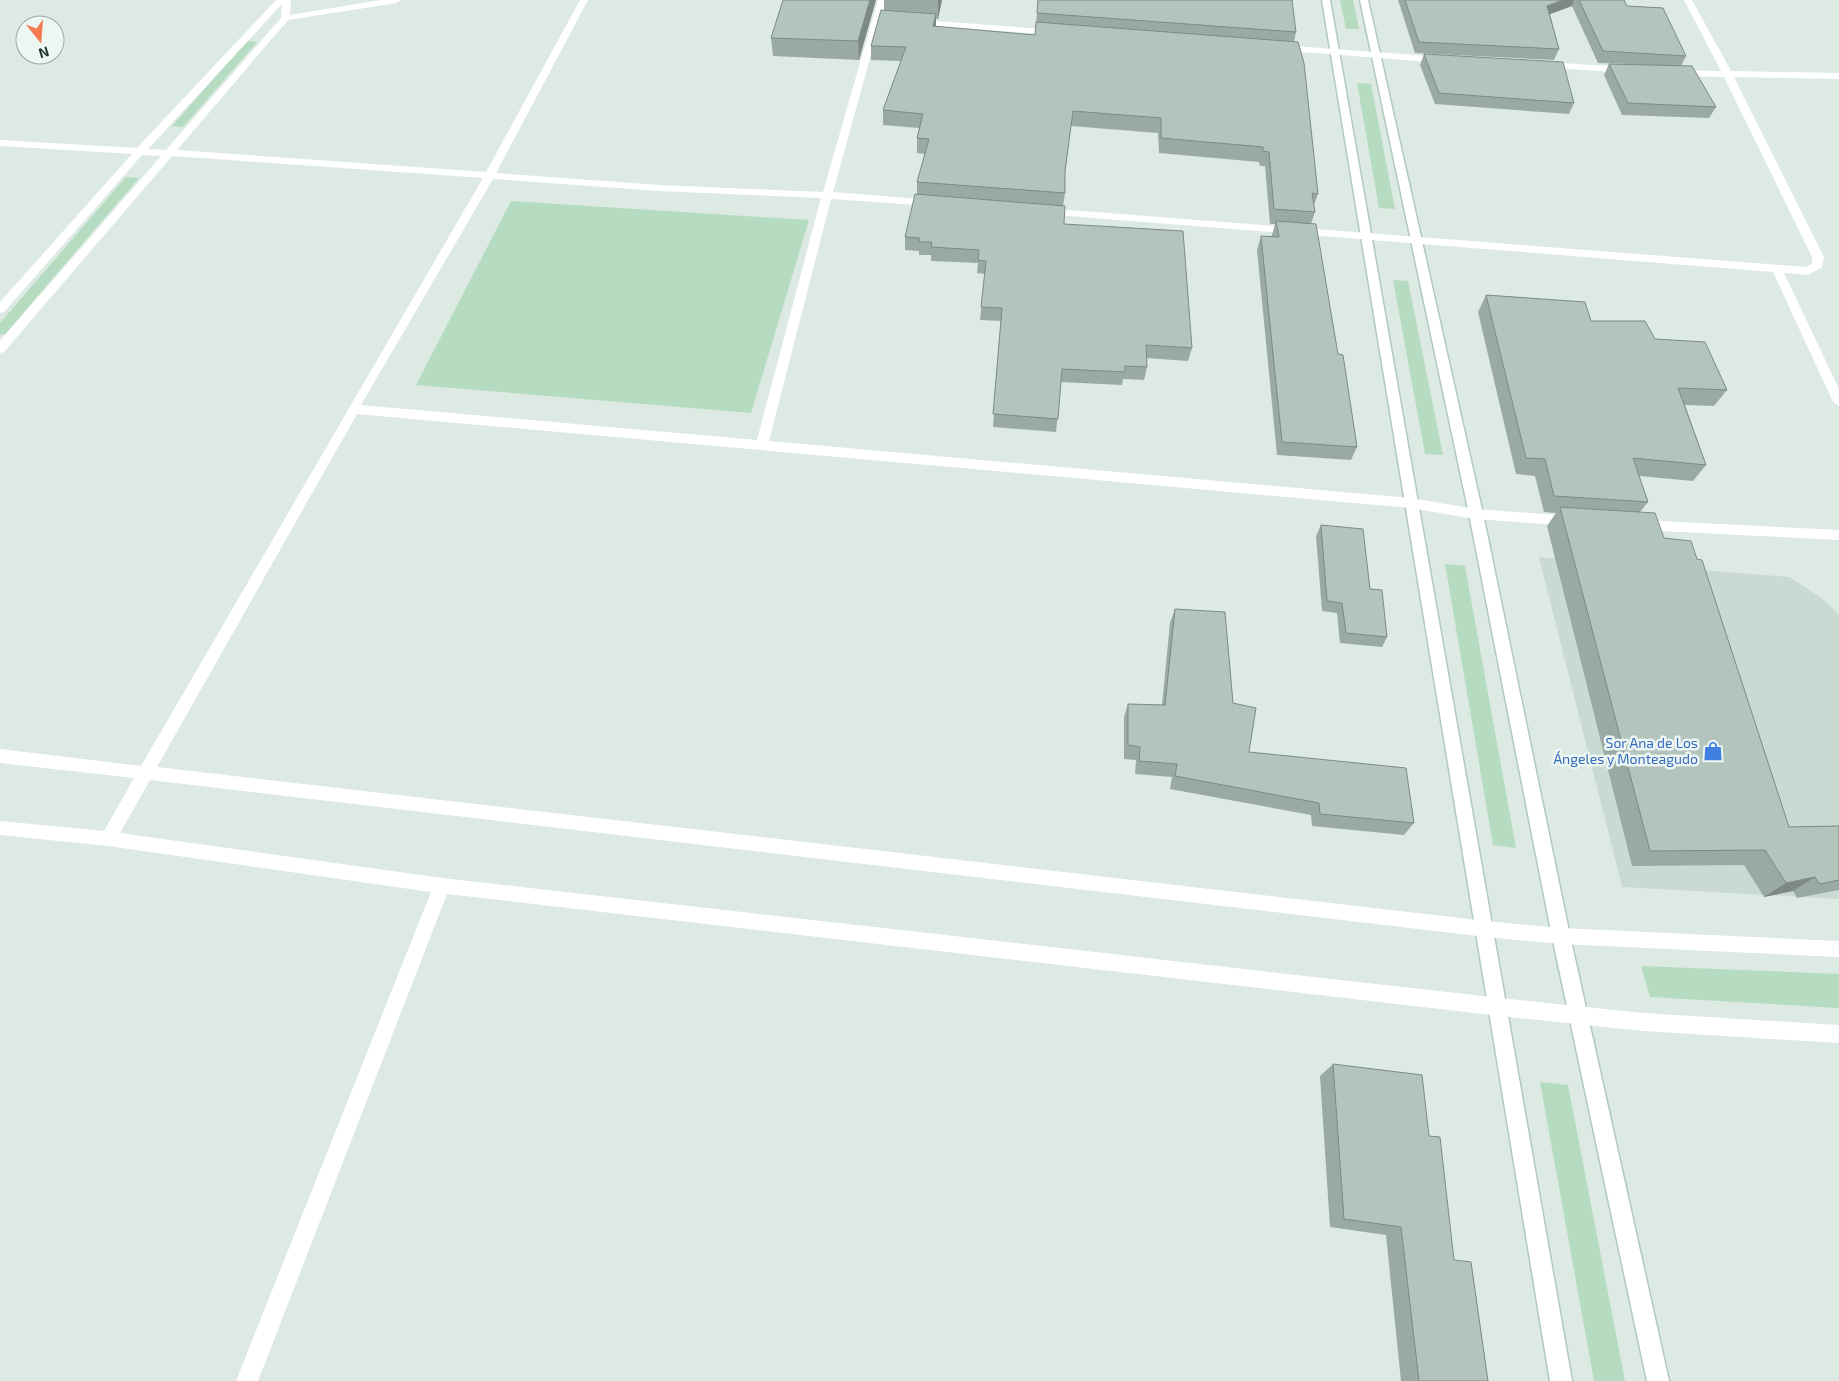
<svg xmlns="http://www.w3.org/2000/svg" width="1839" height="1381" font-family="'Exo 2',sans-serif">
  <style>
    .built { fill: #cbd9d3 }
    .green { fill: #b5dcc0 }
    .lines { fill: none; stroke-linecap: round; stroke-linejoin: round }
    .secondary-casing { stroke: #b0c9c0; stroke-width: 3 }
    .street { fill: #fff; fill-rule: evenodd }
    .secondary { fill: #fff; fill-rule: evenodd }
    .wall { fill: #9aa9a3 }
    .shaded-wall { fill: #7d8984 }
    .building { fill: #b3c4bd; stroke: #7d8984 }
    .labels { text-anchor: middle; stroke-width: 5; stroke-linejoin: round; paint-order: stroke }
    .shop-label { font-size: 14px; fill: #366cbe; stroke: #edf6f2; text-anchor: end }
  </style>
  <rect width="100%" height="100%" fill="#ddeae4"/>
  <!-- built -->
  <path class="built" d="M1539 557 1790 577 1823 599 1839 615V899L1622 887Z"/>
  <!-- green -->
  <path class="green" d="M1340 0H1353L1359 29H1346Z
    M247 41 257 42 183 127 172 126Z
    M1357 83 1371 84 1395 209 1379 208Z
    M126 177 139 178 5 334H0V323Z
    M511 201 809 220 751 413 416 385Z
    M1393 280 1408 281 1443 455 1425 454Z
    M1445 564 1465 566 1516 848 1493 845Z
    M1641 966 1839 974V1008L1650 997Z
    M1540 1082 1568 1085 1625 1381H1594Z"/>
  <g class="lines">
    <defs>
      <path id="secondary" d="M1322 0H1330L1572 1381H1550Z
        M1360 0H1368L1483 514 1570 936 1669 1381H1647L1552 936 1469 514Z"/>
    </defs>
    <!-- secondary casing -->
    <use href="#secondary" class="secondary-casing"/>
    <!-- street -->
    <path class="street" d="M276 0H291L290 15 380 0H401L397 3 288 20 177 150 486 172 580 0H588L496 173 659 185 823 192 878 0H886L882 17 1058 30V34L1055 35 880 22 833 192 932 200 937 203 932 206 831 199 769 441 1410 498 1476 509 1570 516 1577 521 1570 526 1476 519 1410 508 357 414 157 767 1486 921 1561 928 1839 941V957L1561 944 1486 937 150 780 120 833 442 878 1500 998 1643 1013 1839 1025V1043L1643 1031 1500 1016 447 894 258 1381H236L431 892 108 846 0 835V821L104 831 134 778 0 763V749L141 766 483 178 172 156 4 352 0 353V341L161 156 142 155 4 312 0 313V302L132 154 0 146V140L137 148ZM282 4 281 18 166 150 148 149ZM493 179 659 191 821 198 757 440 361 405Z
      M1684 0H1692L1731 71 1839 73V79L1734 77 1824 257 1822 267 1808 275 1784 273 1839 389V406L1833 402 1773 272 1044 214 1039 211 1044 208 1806 267 1812 264V257L1724 77 1677 76 1672 73 1677 70 1721 71Z
      M1280 45 1442 57 1447 60 1442 63 1277 50V46Z
      M1544 62 1626 67 1631 70 1626 73 1541 67V63Z
      M1641 520 1839 530V540L1641 530 1634 525Z"/>
    <!-- secondary -->
    <use href="#secondary" class="secondary"/>
  </g>
  <!-- wall -->
  <path class="wall" d="M783 0H876L859 60 773 56 771 38Z
    M884 0H942L938 19H936V27L1035 35 1038 0 1296 32 1294 42 1318 194 1314 205 1315 212 1311 224 1357 447 1351 460 1277 455 1257 250 1261 236 1272 237V235L1275 224H1270L1265 166H1260L1259 162 1159 153 1158 133 1071 126 1065 173V193L1063 206 1064 224 1192 348 1188 361 1146 358 1147 367 1144 380 1123 379 1122 385 1061 382 1056 432 993 427 1001 321 980 320 985 274 977 273 978 263 931 261V255H919V251L905 250V237L917 194V182L925 154 917 153V138L919 128 883 125V110L901 61 871 60V46L884 10Z
    M1398 0H1624L1627 6 1686 56 1681 66 1716 107 1709 118 1622 115 1604 75 1609 64H1632L1598 63 1572 6 1550 14 1559 49 1554 60 1415 53Z
    M1424 54 1574 103 1569 114 1435 104 1420 65Z
    M1486 295 1591 321 1655 339 1727 390 1714 406 1685 405 1706 465 1693 481 1639 476 1648 502 1640 512 1664 538 1697 559 1789 827 1839 826V890L1797 898 1793 891 1764 897 1744 865 1632 866 1547 526 1556 513 1544 512 1535 476 1516 474 1478 312Z
    M1321 525 1370 589 1387 637 1382 647 1340 643 1337 613 1322 611 1316 536Z
    M1175 609 1233 703 1249 752 1414 823 1404 835 1312 826 1311 815 1170 789 1172 777 1135 774 1136 760 1124 759V717L1128 704 1162 705 1170 623Z
    M1333 1064 1429 1136 1454 1260 1488 1381H1401L1386 1235 1330 1227 1320 1076Z"/>
  <!-- shaded-wall -->
  <path class="shaded-wall" d="M870 0H876L859 60 858 41Z
    M938 0H942L938 19Z
    M1563 0H1574L1572 6 1542 17 1547 6Z
    M936 14V28L933 26Z
    M1815 877 1793 891 1764 897 1786 883Z"/>
  <!-- building -->
  <path class="building" d="M783 0H870L858 41 771 38Z
    M1038 0H1292L1296 32 1037 13Z
    M1405 0H1563L1547 6 1559 49 1419 42Z
    M1579 0H1624L1627 6 1663 8 1686 56 1603 51Z
    M881 10 936 14 933 26 1035 35 1036 22 1298 42 1304 63 1318 194 1312 193 1315 212 1274 209 1269 152 1263 151V147L1161 138V118L1073 111 1065 171V193L917 182 929 139 917 138 923 114 883 110 906 47 871 46Z
    M1424 54 1563 62 1574 103 1439 93Z
    M1609 64 1692 66 1716 107 1628 103Z
    M915 194 1065 206 1064 224 1183 231 1192 348 1146 345 1147 367 1125 366V372L1062 369 1058 419 993 414 1002 308 981 307 986 261 978 260 979 250 931 247 932 242H919L920 238 905 237Z
    M1276 221 1316 224 1338 354 1343 355 1357 447 1282 442 1261 236 1279 237Z
    M1486 295 1585 302 1591 321H1645L1655 339 1705 342 1727 390 1678 388 1706 465 1633 458 1648 502 1554 496 1545 459 1526 458Z
    M1560 507 1655 513 1664 538 1691 541 1697 559 1702 560 1789 827 1839 826V880L1820 884 1815 877 1786 883 1765 850 1650 851Z
    M1321 525 1363 529 1370 589 1382 590 1387 637 1346 633 1342 603 1327 601Z
    M1175 609 1225 612 1233 703 1256 708 1249 752 1406 768 1414 823 1320 814 1319 803 1175 776 1177 764 1139 761 1140 747 1128 745V704L1165 705Z
    M1333 1064 1422 1075 1429 1136 1440 1137 1454 1260 1471 1262 1488 1381H1419L1401 1227 1344 1219Z"/>
  <!-- icons -->
  <defs>
    <symbol id="shop-bare" viewBox="-9 -9 18 18"><path d="M-5-2.5h2.3a2.7 3.5 0 0 1 5.4 0H5L5.5 6h-11ZM-1.5-2.5h3a1.5 2.3 0 0 0-3 0Z" fill="#3f7fe0" stroke="#edf6f2" stroke-width="2.5" paint-order="stroke"/></symbol>
  </defs>
  <g fill-rule="evenodd">
    <use href="#shop-bare" x="1699" y="737" width="28" height="28"/>
  </g>
  <g class="labels">
    <!-- shop labels -->
    <g class="shop-label">
      <text x="1698" y="748">Sor Ana de Los<tspan x="1698" dy="16">Ángeles y Monteagudo</tspan></text>
    </g>
  </g>
  <!-- north arrow -->
  <g transform="translate(40 40) rotate(163)"><circle r="24" fill="#edf6f2" stroke="#9baaa5"/>
  <path d="M0-4L9 19L0 12L-9 19Z" fill="#f57a50"/>
  <text y="-8" font-size="14" font-weight="bold" text-anchor="middle" fill="#1f3932">N</text>
  </g>
</svg>
